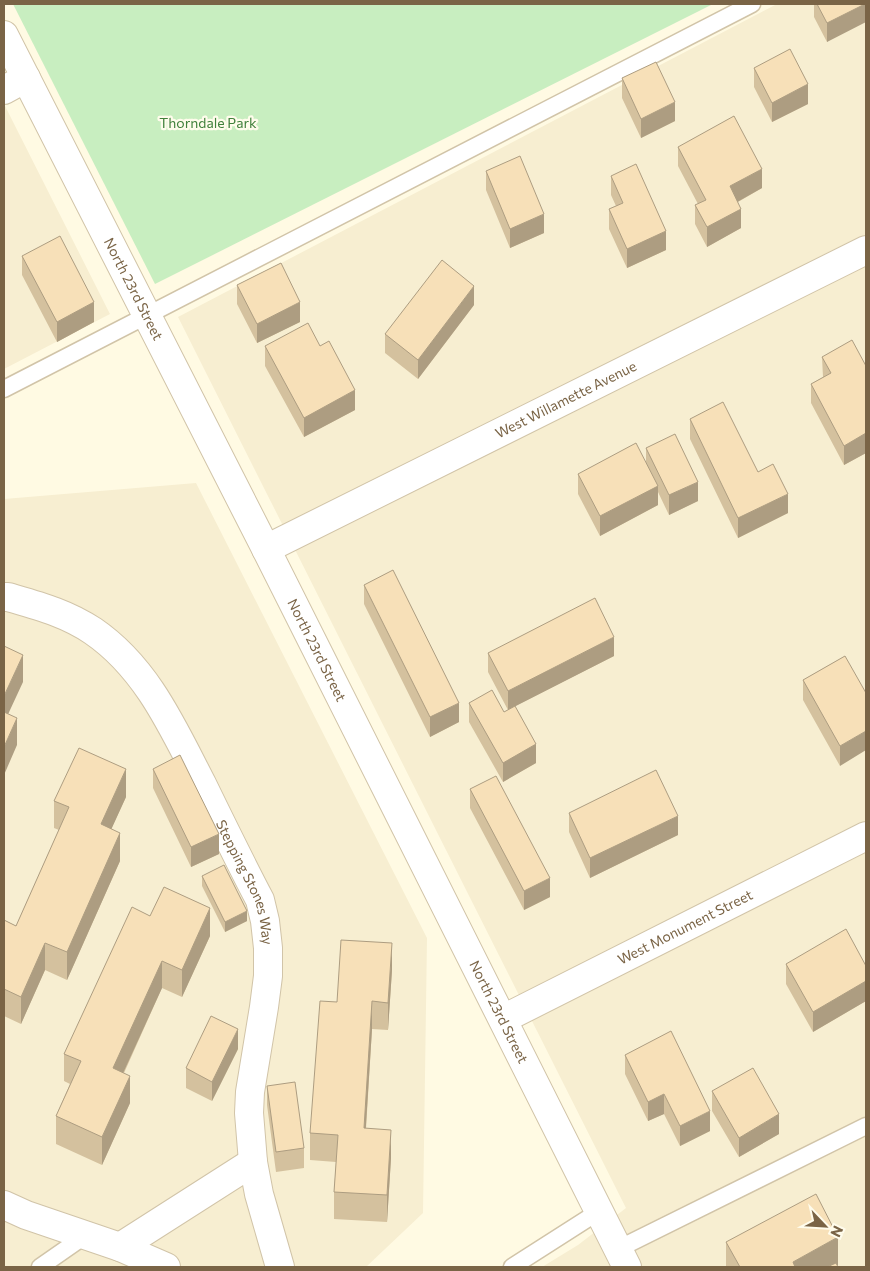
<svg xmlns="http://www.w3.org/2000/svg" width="870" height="1271" font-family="Commissioner,sans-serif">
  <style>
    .residential { fill: #f7eed1 }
    .green { fill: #c8eec0 }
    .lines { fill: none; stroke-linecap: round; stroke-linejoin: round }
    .service-casing { stroke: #d1c4a8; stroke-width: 19 }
    .minor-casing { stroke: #d1c4a8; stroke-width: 30 }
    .service { stroke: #fff; stroke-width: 16 }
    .minor { stroke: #fff; stroke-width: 28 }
    .wall { fill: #d4c19e }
    .shaded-wall { fill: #ad9d81 }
    .building { fill: #f7e0b8; stroke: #ad9d81 }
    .labels { text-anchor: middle; stroke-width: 4.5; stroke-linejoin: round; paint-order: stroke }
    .park-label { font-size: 14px; fill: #41813c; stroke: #fffcec }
    .street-label { font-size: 14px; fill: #7a6446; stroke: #fffcec }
  </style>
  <rect width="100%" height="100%" fill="#fffae3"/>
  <!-- residential -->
  <path class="residential" d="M777 4H866V1267H542L578 1245 626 1208 178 317Z
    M4 104 110 314 4 369Z
    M196 483 427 938 423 1213 366 1267H4V499Z"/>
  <!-- green -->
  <path class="green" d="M13 4H713L155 284Z"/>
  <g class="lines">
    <defs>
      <path id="service" d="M4 389 752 4
        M618 1249 866 1126
        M40 1267 86 1235
        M512 1267 598 1212"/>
      <g id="minor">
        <path id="s1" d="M4 35 266 549 627 1267"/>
        <path d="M4 90 26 78"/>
        <path id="s2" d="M266 549 866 250"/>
        <path id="s3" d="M4 597H8C39 606 66 613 93 631 147 668 173 728 202 784 221 823 240 862 260 900L265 921 268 948V976L264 1007 250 1092 249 1113 253 1162 259 1194 280 1267"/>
        <path id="s4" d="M503 1019 866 836"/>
        <path d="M4 1205 26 1215 120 1247 166 1267"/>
        <path d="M120 1247 253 1162"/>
      </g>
    </defs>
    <!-- service casing -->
    <use href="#service" class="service-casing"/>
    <!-- minor casing -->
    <use href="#minor" class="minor-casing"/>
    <!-- service -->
    <use href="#service" class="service"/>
    <!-- minor -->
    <use href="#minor" class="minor"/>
  </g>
  <!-- wall -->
  <path class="wall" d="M814 4H866L827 42 814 17Z
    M754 68 808 104 772 122 754 87Z
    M622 78 675 121 641 138 622 98Z
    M678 147 762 188 738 202 741 228 707 247 695 224V205L698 204 678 166Z
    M486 171 544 233 510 248 486 190Z
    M611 176 666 250 627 268 609 229V209L616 206 611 195Z
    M22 256 94 322 57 342 22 275Z
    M237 285 300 322 257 343 237 304Z
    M474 305 418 379 385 353V334Z
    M265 346 355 410 304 437 265 366Z
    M822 357 866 366V453L844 465 811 403V384L823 377Z
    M690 419 758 472 788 513 738 538 690 439Z
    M646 448 698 501 669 515 658 492V505L600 536 578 494V474L646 464Z
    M364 585 459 722 430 737 364 604Z
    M488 653 614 656 515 706 536 763 503 782 469 722V703L504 712 508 710 488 672Z
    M845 656 840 766 803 700V680Z
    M153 769 219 854 191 867 153 788Z
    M470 789 550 897 524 910 470 808Z
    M126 797 111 829 120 861 67 980 45 970 21 1024 4 1016V920L16 926 59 830 54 828V801Z
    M569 813 678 835 590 878 569 832Z
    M202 876 247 921 225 932 202 886Z
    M150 916 210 936 182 997 162 988 124 1073 130 1103 102 1165 56 1144V1116L70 1084 64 1081V1054Z
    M786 964 866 966V1001L813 1032 786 984Z
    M392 970 388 1030 372 1029 366 1129 391 1158 387 1222 334 1219V1192L336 1162 310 1160V1133L337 1002Z
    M238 1049 212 1101 186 1088V1068Z
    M625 1055 710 1131 680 1146 664 1114 648 1121 625 1074Z
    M267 1086 304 1148V1168L276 1172 267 1105Z
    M712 1091 779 1134 739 1157 712 1111Z
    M865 1154H866V1176L865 1174Z
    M726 1242 838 1265 837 1266 838 1267H726Z"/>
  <!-- shaded-wall -->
  <path class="shaded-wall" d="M865 4H866V22L827 42V23Z
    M808 84V104L772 122V103Z
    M675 102V121L641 138V119Z
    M762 169V188L730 206V186Z
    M741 209V228L707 247V227Z
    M544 214V233L510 248V229Z
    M666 231V250L627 268V249Z
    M474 286V305L418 379V360Z
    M94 302V322L57 342V322Z
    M300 302V322L257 343V324Z
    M355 390V410L304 437V418Z
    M866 433V453L844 465V446Z
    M698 482V501L669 515V495Z
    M658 486V505L600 536V516Z
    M788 494V513L738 538V518Z
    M614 637V656L508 710V691Z
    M23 655V682L4 723V696Z
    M459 703V722L430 737V717Z
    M17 718V745L4 775V747Z
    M866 731V750L840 766V746Z
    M536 744V763L503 782V763Z
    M126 769V797L101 852V824Z
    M678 816V835L590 878V858Z
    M120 833V861L67 980V952Z
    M219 834V854L191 867V847Z
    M550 878V897L524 910V891Z
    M210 908V936L182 997V970Z
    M247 911V921L225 932V922Z
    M45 943V970L21 1024V997Z
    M392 943V970L388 1030V1003Z
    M162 961V988L113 1095V1068Z
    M866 981V1001L813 1032V1012Z
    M372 1001V1029L364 1156V1128Z
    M238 1029V1049L212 1101V1082Z
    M130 1076V1103L102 1165V1137Z
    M664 1094V1114L648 1121V1102Z
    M710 1111V1131L680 1146V1126Z
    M779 1114V1134L739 1157V1138Z
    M391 1130V1158L387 1222V1195Z
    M838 1237V1265L834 1267H793V1262Z"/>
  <!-- building -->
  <path class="building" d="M817 4H865L827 23Z
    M790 49 808 84 772 103 754 68Z
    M656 62 675 102 641 119 622 78Z
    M734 116 762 169 730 186 741 209 707 227 695 205 706 200 678 147Z
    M520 156 544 214 510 229 486 171Z
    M636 164 666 231 627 249 609 209 623 203 611 176Z
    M60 236 94 302 57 322 22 256Z
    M442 260 474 286 418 360 385 334Z
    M281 263 300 302 257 324 237 285Z
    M308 323 320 346 329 341 355 390 304 418 265 346Z
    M852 340 866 366V433L844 446 811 384 831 373 822 357Z
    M723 402 758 472 773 464 788 494 738 518 690 419Z
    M675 434 698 482 669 495 646 448Z
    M636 443 658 486 600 516 578 474Z
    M393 570 459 703 430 717 364 585Z
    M595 598 614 637 508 691 488 653Z
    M4 646 23 655 4 696Z
    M845 656 866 693V731L840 746 803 680Z
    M492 690 504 712 515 706 536 744 503 763 469 703Z
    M4 712 17 718 4 747Z
    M79 748 126 769 101 824 120 833 67 952 45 943 21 997 4 989V920L16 926 69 807 54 801Z
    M180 755 219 834 191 847 153 769Z
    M656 770 678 816 590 858 569 813Z
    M496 776 550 878 524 891 470 789Z
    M224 865 247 911 225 922 202 876Z
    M164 887 210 908 182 970 162 961 113 1068 130 1076 102 1137 56 1116 81 1061 64 1054 132 907 150 916Z
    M846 929 866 966V981L813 1012 786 964Z
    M341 940 392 943 388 1003 372 1001 364 1128 391 1130 387 1195 334 1192 338 1135 310 1133 320 1001 337 1002Z
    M211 1016 238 1029 212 1082 186 1068Z
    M671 1031 710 1111 680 1126 664 1094 648 1102 625 1055Z
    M753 1068 779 1114 739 1138 712 1091Z
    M295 1082 304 1148 276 1152 267 1086Z
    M816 1194 838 1237 793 1262 795 1267H740L726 1242Z
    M836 1263 838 1267H827Z"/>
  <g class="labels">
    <!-- park labels -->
    <g class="park-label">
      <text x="208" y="128">Thorndale Park</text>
    </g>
    <!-- street labels -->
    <g class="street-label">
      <text dy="5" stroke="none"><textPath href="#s1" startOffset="285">North 23rd Street</textPath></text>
      <text dy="5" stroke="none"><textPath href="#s2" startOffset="335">West Willamette Avenue</textPath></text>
      <text dy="5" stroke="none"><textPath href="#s1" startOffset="690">North 23rd Street</textPath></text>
      <text dy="5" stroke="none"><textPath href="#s3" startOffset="394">Stepping Stones Way</textPath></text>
      <text dy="5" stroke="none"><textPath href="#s4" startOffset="204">West Monument Street</textPath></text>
      <text dy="5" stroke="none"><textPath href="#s1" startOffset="1095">North 23rd Street</textPath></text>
    </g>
  </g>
  <!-- border -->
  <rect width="870" height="1271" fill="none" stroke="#7a6446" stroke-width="10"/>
  <!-- north arrow -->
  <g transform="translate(825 1226) rotate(115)" stroke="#fffcec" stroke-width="4" paint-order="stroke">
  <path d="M0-4L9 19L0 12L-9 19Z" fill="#7a6446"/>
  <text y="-8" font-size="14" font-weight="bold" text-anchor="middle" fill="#7a6446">N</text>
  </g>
</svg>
